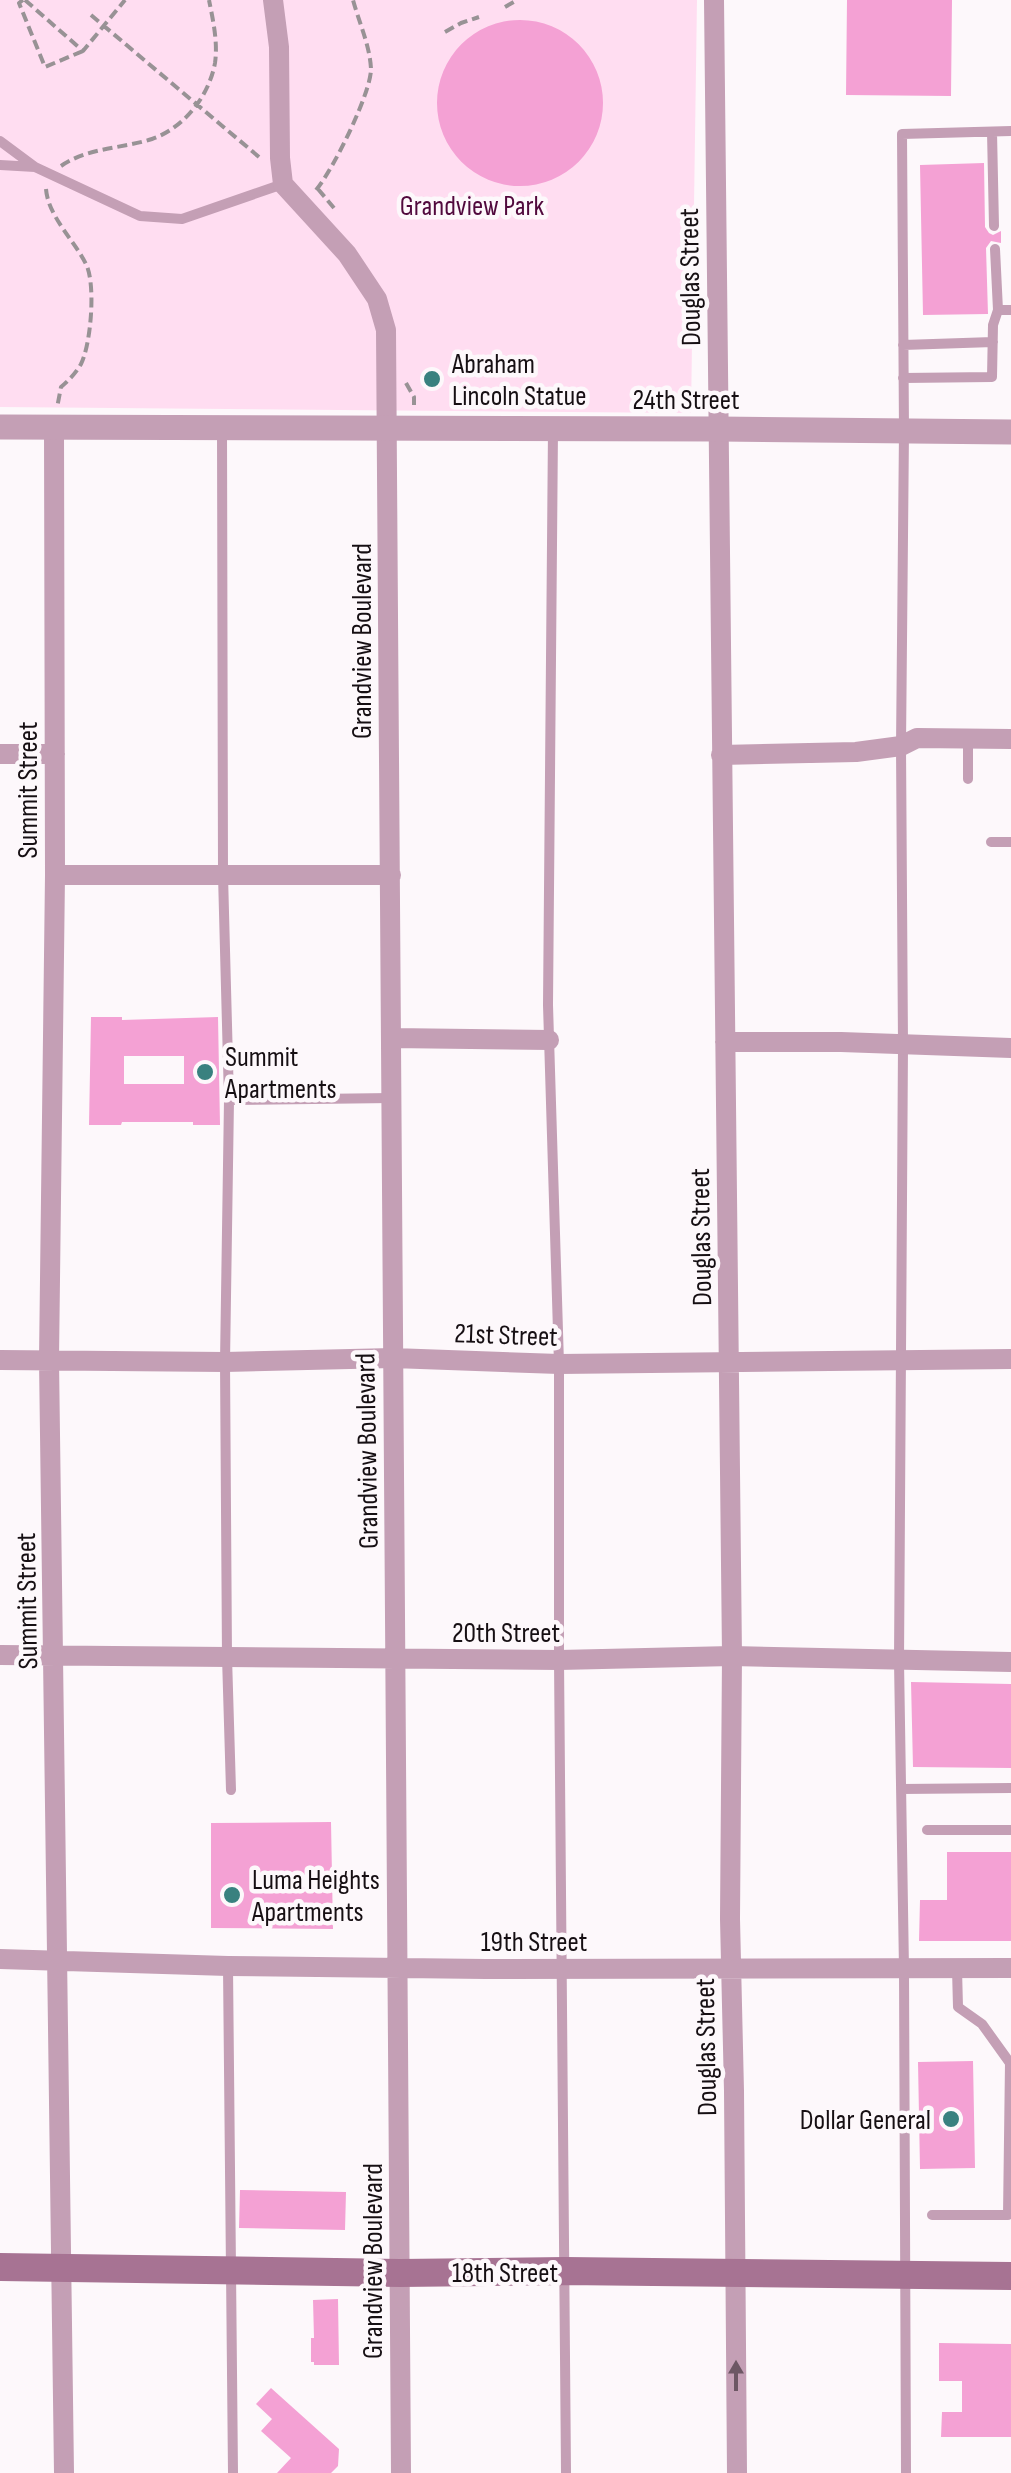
<svg xmlns="http://www.w3.org/2000/svg" width="1011" height="2473" font-family="'Sofia Sans Condensed',sans-serif">
  <style>
    .green { fill: #ffddf1 }
    .building { fill: #f4a1d4; fill-rule: evenodd }
    .lines { fill: none; stroke-linecap: round; stroke-linejoin: round }
    .path { stroke: #989295; stroke-width: 4; stroke-dasharray: 10 5; stroke-linecap: butt }
    .service { stroke: #c49fb5; stroke-width: 10 }
    .minor { stroke: #c49fb5; stroke-width: 20 }
    .tertiary { stroke: #c49fb5; stroke-width: 25 }
    .secondary { stroke: #a77393; stroke-width: 28 }
    .oneway { fill: #6d5764 }
    .poi-dot { fill: #39817f; stroke: #fdf8fb; stroke-width: 4 }
    .labels { text-anchor: middle; stroke-width: 9; stroke-linejoin: round; paint-order: stroke }
    .park-label { font-size: 28px; fill: #51093d; stroke: #fdf8fb }
    .street-label { font-size: 28px; fill: #160f13; stroke: #fdf8fb }
    .poi-label { font-size: 28px; fill: #160f13; stroke: #fdf8fb; text-anchor: start }
  </style>
  <rect width="100%" height="100%" fill="#fdf8fb"/>
  <!-- green -->
  <path class="green" d="M0 0H697L691 413 0 407Z"/>
  <!-- building -->
  <path class="building" d="M847 0H952L951 96 846 95Z
    M437 103a83 83 0 1 1 166 0a83 83 0 1 1-166 0Z
    M984 163 985 227 989 233 993 235 1001 231V243L991 241 986 248 988 314 923 315 920 165Z
    M91 1017H122V1020L218 1017 220 1125H193V1122H122L121 1125H89ZM124 1056H184V1084H124Z
    M911 1682 1011 1684V1768L913 1767Z
    M331 1822 333 1929 211 1928V1823Z
    M947 1852H1011V1941H919L920 1900H947Z
    M973 2061 975 2168 920 2169 918 2062Z
    M240 2190 346 2192 345 2230 239 2228Z
    M338 2299 339 2365H314V2362H311V2338H314L313 2300Z
    M939 2343 1011 2344V2437H941L942 2412H962V2381H939Z
    M271 2388 339 2449 338 2466 331 2473H277L291 2458 261 2431 272 2419 256 2404Z"/>
  <g class="lines">
    <!-- path -->
    <path class="path" d="M23 0 19 3 45 67 83 51
      M25 0 83 51 125 0
      M505 7 517 0
      M91 15 259 157
      M445 32 461 23 479 17
      M61 166C89 147 121 149 152 139 184 128 209 96 215 63 218 42 213 20 209 0
      M46 189C48 216 74 240 86 264 96 284 91 344 81 364 76 373 69 380 61 387L57 408
      M318 189 334 208
      M316 190C333 170 371 93 371 69 370 46 359 22 353 0
      M406 383 414 397V405"/>
    <!-- service -->
    <path class="service" d="M992 132 994 226
      M0 141 35 167 0 165
      M35 167 140 216 182 219 283 184
      M995 249 998 310
      M903 345 993 342
      M903 378 992 377 993 325 998 310H1011
      M222 427 223 875 229 1100 225 1362 227 1657 231 1790
      M553 429 548 1005 559 1364V1660L566 2473
      M968 779V739
      M991 842H1011
      M229 1100 392 1098
      M901 1789 1011 1788
      M927 1830H1011
      M228 1967 233 2473
      M932 2215H1008L1010 2063 982 2024 958 2007 957 1969
      M906 2473 904 1969 899 1661 903 1045 901 746 904 431 902 134 1011 131"/>
    <!-- minor -->
    <path class="minor" d="M273 0 279 47 280 158 283 184 347 254 377 299 386 330 401 2473
      M714 0 732 1656 730 1919 734 2091 737 2473
      M54 428 55 875 49 1360 64 2473
      M0 754H55
      M721 755 856 752 901 746 917 738 1011 739
      M55 875H391
      M392 1038 549 1040
      M725 1042H841L1011 1048
      M0 1360 225 1362 393 1358 559 1364 1011 1359
      M0 1655 559 1660 732 1656 1011 1662
      M0 1959 228 1966 486 1969 1011 1968"/>
    <!-- tertiary -->
    <path class="tertiary" d="M0 427 719 429 1011 432"/>
    <!-- secondary -->
    <path class="secondary" d="M0 2267 400 2273 565 2271 1011 2276"/>
  </g>
  <!-- one-way arrows -->
  <defs><path id="oneway-solid" d="M-6-.8H1V-3.2L6.5 0L1 3.2V.8H-6Z" transform="scale(2.5)"/></defs>
  <use class="oneway" href="#oneway-solid" transform="translate(736 2376) rotate(-90)"/>
  <!-- markers -->
  <g class="poi-dot">
    <circle cx="432" cy="379" r="10"/>
    <circle cx="205" cy="1072" r="10"/>
    <circle cx="232" cy="1895" r="10"/>
    <circle cx="951" cy="2119" r="10"/>
  </g>
  <g class="labels">
    <!-- park labels -->
    <g class="park-label">
      <text x="472" y="215">Grandview Park</text>
    </g>
    <!-- street labels -->
    <g class="street-label">
      <text transform="translate(689 277) rotate(-91)" y="10">Douglas Street</text>
      <text x="686" y="409">24th Street</text>
      <text transform="translate(361 641) rotate(-90)" y="10">Grandview Boulevard</text>
      <text transform="translate(27 790) rotate(-90)" y="10">Summit Street</text>
      <text transform="translate(700 1237) rotate(-91)" y="10">Douglas Street</text>
      <text transform="translate(506 1334) rotate(2)" y="10">21st Street</text>
      <text transform="translate(366 1451) rotate(-91)" y="10">Grandview Boulevard</text>
      <text transform="translate(26 1601) rotate(-91)" y="10">Summit Street</text>
      <text x="506" y="1642">20th Street</text>
      <text x="534" y="1951">19th Street</text>
      <text transform="translate(705 2047) rotate(-91)" y="10">Douglas Street</text>
      <text transform="translate(372 2261) rotate(-90)" y="10">Grandview Boulevard</text>
      <text x="505" y="2282">18th Street</text>
    </g>
    <!-- poi labels -->
    <g class="poi-label">
      <text x="452" y="373">Abraham<tspan x="452" dy="32">Lincoln Statue</tspan></text>
      <text x="225" y="1066">Summit<tspan x="225" dy="32">Apartments</tspan></text>
      <text x="252" y="1889">Luma Heights<tspan x="252" dy="32">Apartments</tspan></text>
      <text x="931" y="2129" text-anchor="end">Dollar General</text>
    </g>
  </g>
</svg>
